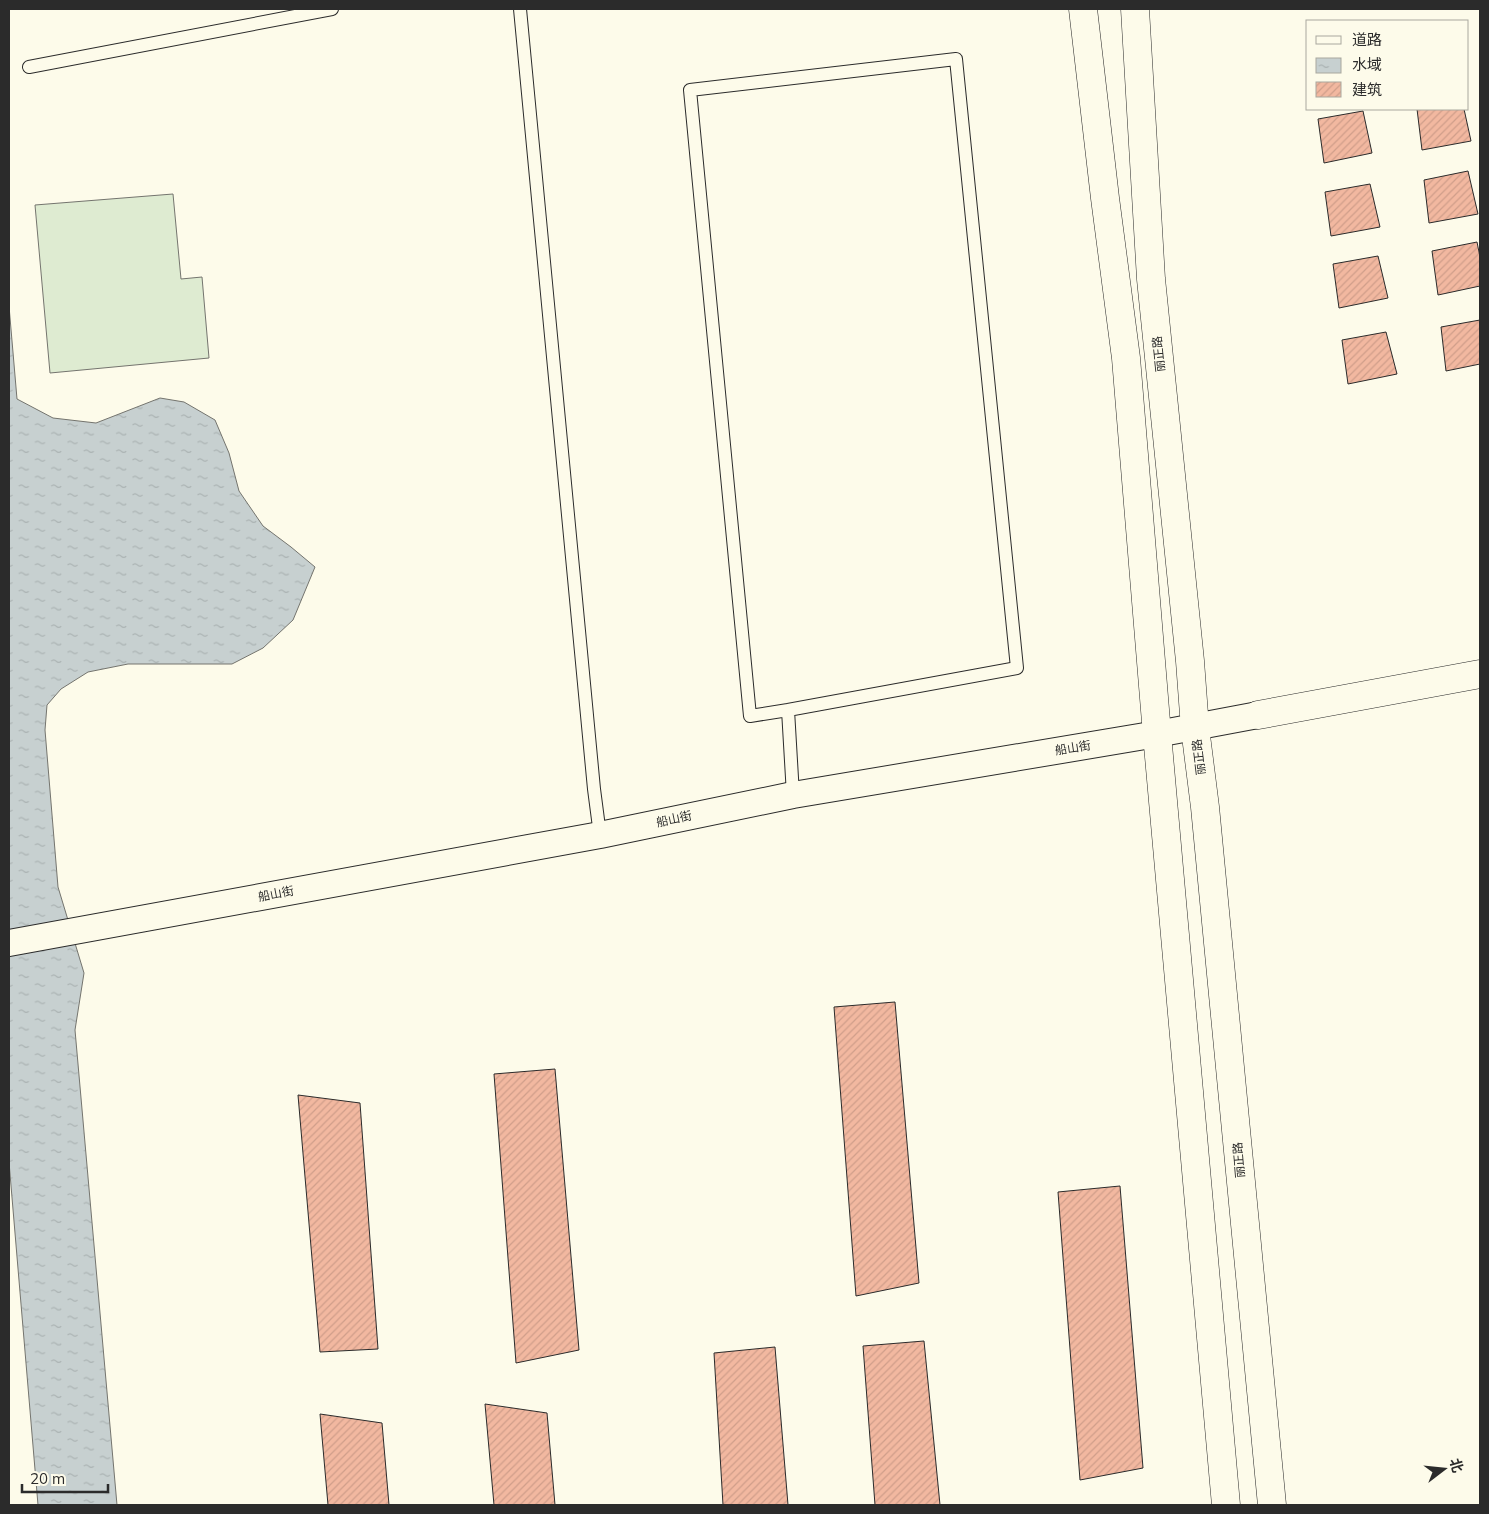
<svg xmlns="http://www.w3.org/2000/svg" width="1489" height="1514" font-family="Mulish,'Noto Sans SC',sans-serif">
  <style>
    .grass { fill: #deebd1; stroke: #74746e }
    .water { fill: url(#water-ripples); stroke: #74746e }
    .building { fill: url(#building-hatch); stroke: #2b2b2b }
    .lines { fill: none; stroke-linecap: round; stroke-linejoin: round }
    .service-casing { stroke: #2b2b2b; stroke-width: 14 }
    .minor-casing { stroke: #2b2b2b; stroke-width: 28 }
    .tertiary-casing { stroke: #2b2b2b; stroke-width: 29 }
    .secondary-casing { stroke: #2b2b2b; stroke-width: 29 }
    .service { stroke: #fdfbea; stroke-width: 12 }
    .minor { stroke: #fdfbea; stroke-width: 26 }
    .tertiary { stroke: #fdfbea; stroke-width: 28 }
    .secondary { stroke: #fdfbea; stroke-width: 28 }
    .labels { text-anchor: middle; stroke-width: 4; stroke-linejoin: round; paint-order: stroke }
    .street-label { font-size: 12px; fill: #2b2b2b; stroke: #fdfbea }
  </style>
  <defs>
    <pattern id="water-ripples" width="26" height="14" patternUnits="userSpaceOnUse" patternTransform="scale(1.25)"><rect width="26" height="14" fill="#c7d0d0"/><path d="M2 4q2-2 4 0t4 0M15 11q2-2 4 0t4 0" fill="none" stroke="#abb3b3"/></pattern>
    <pattern id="building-hatch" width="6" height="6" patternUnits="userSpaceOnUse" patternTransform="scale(1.25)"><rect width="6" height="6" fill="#f2b8a0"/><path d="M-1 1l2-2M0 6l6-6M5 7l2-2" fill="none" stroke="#d09e8a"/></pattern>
  </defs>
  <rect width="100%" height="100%" fill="#fdfbea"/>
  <!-- grass -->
  <path class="grass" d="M173 194 181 279 202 277 209 358 50 373 35 205Z"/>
  <!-- water -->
  <path class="water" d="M9 306 17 399 53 418 96 423 160 398 184 402 215 420 229 453 239 491 263 526 291 547 315 567 293 620 263 648 232 664H128L88 672 61 689 47 705 45 730 58 887 84 973 75 1030 117 1505H38L9 1162Z"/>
  <!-- building -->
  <path class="building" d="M1417 109H1464L1471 141 1422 150Z
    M1363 111 1372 153 1324 163 1318 119Z
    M1468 171 1478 214 1429 223 1424 180Z
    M1370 184 1380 227 1331 236 1325 192Z
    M1477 242 1480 257V286L1438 295 1432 251Z
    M1378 256 1388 298 1339 308 1333 264Z
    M1480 320V364L1446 371 1441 327Z
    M1386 332 1397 374 1348 384 1342 340Z
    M895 1002 919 1283 856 1296 834 1007Z
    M555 1069 579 1350 516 1363 494 1074Z
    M298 1095 360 1103 378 1349 320 1352Z
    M1120 1186 1143 1468 1080 1480 1058 1192Z
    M924 1341 940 1505H875L863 1346Z
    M775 1347 788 1505H723L714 1353Z
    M485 1404 547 1413 555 1505H494Z
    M320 1414 382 1423 389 1505H328Z"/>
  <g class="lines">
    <defs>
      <path id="service" d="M520 9 594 789 600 835
        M29 67 332 9
        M788 710 1017 668 956 59 690 90 750 716 788 710 793 795"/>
      <path id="minor" d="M9 943 600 835 793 795 1157 734 1258 715"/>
      <path id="tertiary" d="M1083 9 1105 198 1126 358 1157 734 1226 1505
        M1135 9 1151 279 1190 661 1195 728 1205 807 1272 1505"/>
      <path id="secondary" d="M1258 715 1480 674"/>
    </defs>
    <!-- service casing -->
    <use href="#service" class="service-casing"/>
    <!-- minor casing -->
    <use href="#minor" class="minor-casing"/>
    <!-- tertiary casing -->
    <use href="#tertiary" class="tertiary-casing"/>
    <!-- secondary casing -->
    <use href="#secondary" class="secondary-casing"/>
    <!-- service -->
    <use href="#service" class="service"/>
    <!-- minor -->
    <use href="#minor" class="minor"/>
    <!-- tertiary -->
    <use href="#tertiary" class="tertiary"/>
    <!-- secondary -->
    <use href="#secondary" class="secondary"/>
  </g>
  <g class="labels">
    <!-- street labels -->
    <g class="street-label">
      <text transform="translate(1159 354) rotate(-96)" y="4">丽正路</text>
      <text transform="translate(1073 748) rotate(-9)" y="4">船山街</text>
      <text transform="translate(1199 757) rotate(-97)" y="4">丽正路</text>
      <text transform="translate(674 819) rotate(-12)" y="4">船山街</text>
      <text transform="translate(276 894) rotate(-11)" y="4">船山街</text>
      <text transform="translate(1239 1160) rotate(-95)" y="4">丽正路</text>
    </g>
  </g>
  <!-- border -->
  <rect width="1489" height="1514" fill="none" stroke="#2b2b2b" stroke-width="20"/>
  <!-- legend -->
  <rect x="1306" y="20" width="162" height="90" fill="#fdfbea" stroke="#a9a89e"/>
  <rect x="1316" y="36" width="25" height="8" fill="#fdfbea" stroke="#a9a89e"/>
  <text x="1352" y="45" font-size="15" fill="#2b2b2b">道路</text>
  <rect x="1316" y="58" width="25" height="15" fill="url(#water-ripples)" stroke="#a9a89e"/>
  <text x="1352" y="70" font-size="15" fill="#2b2b2b">水域</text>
  <rect x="1316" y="82" width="25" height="15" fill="url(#building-hatch)" stroke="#a9a89e"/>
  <text x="1352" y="95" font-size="15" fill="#2b2b2b">建筑</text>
  <!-- north arrow -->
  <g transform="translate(1444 1469) rotate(74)" stroke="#fdfbea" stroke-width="4" paint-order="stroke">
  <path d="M0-4L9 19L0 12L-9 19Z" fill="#2b2b2b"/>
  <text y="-8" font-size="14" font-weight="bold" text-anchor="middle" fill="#2b2b2b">北</text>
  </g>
  <!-- scale -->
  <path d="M22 1484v8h86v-8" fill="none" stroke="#2b2b2b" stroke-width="2.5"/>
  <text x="30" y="1484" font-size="15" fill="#2b2b2b" stroke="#fdfbea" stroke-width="4" paint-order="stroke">20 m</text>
</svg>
